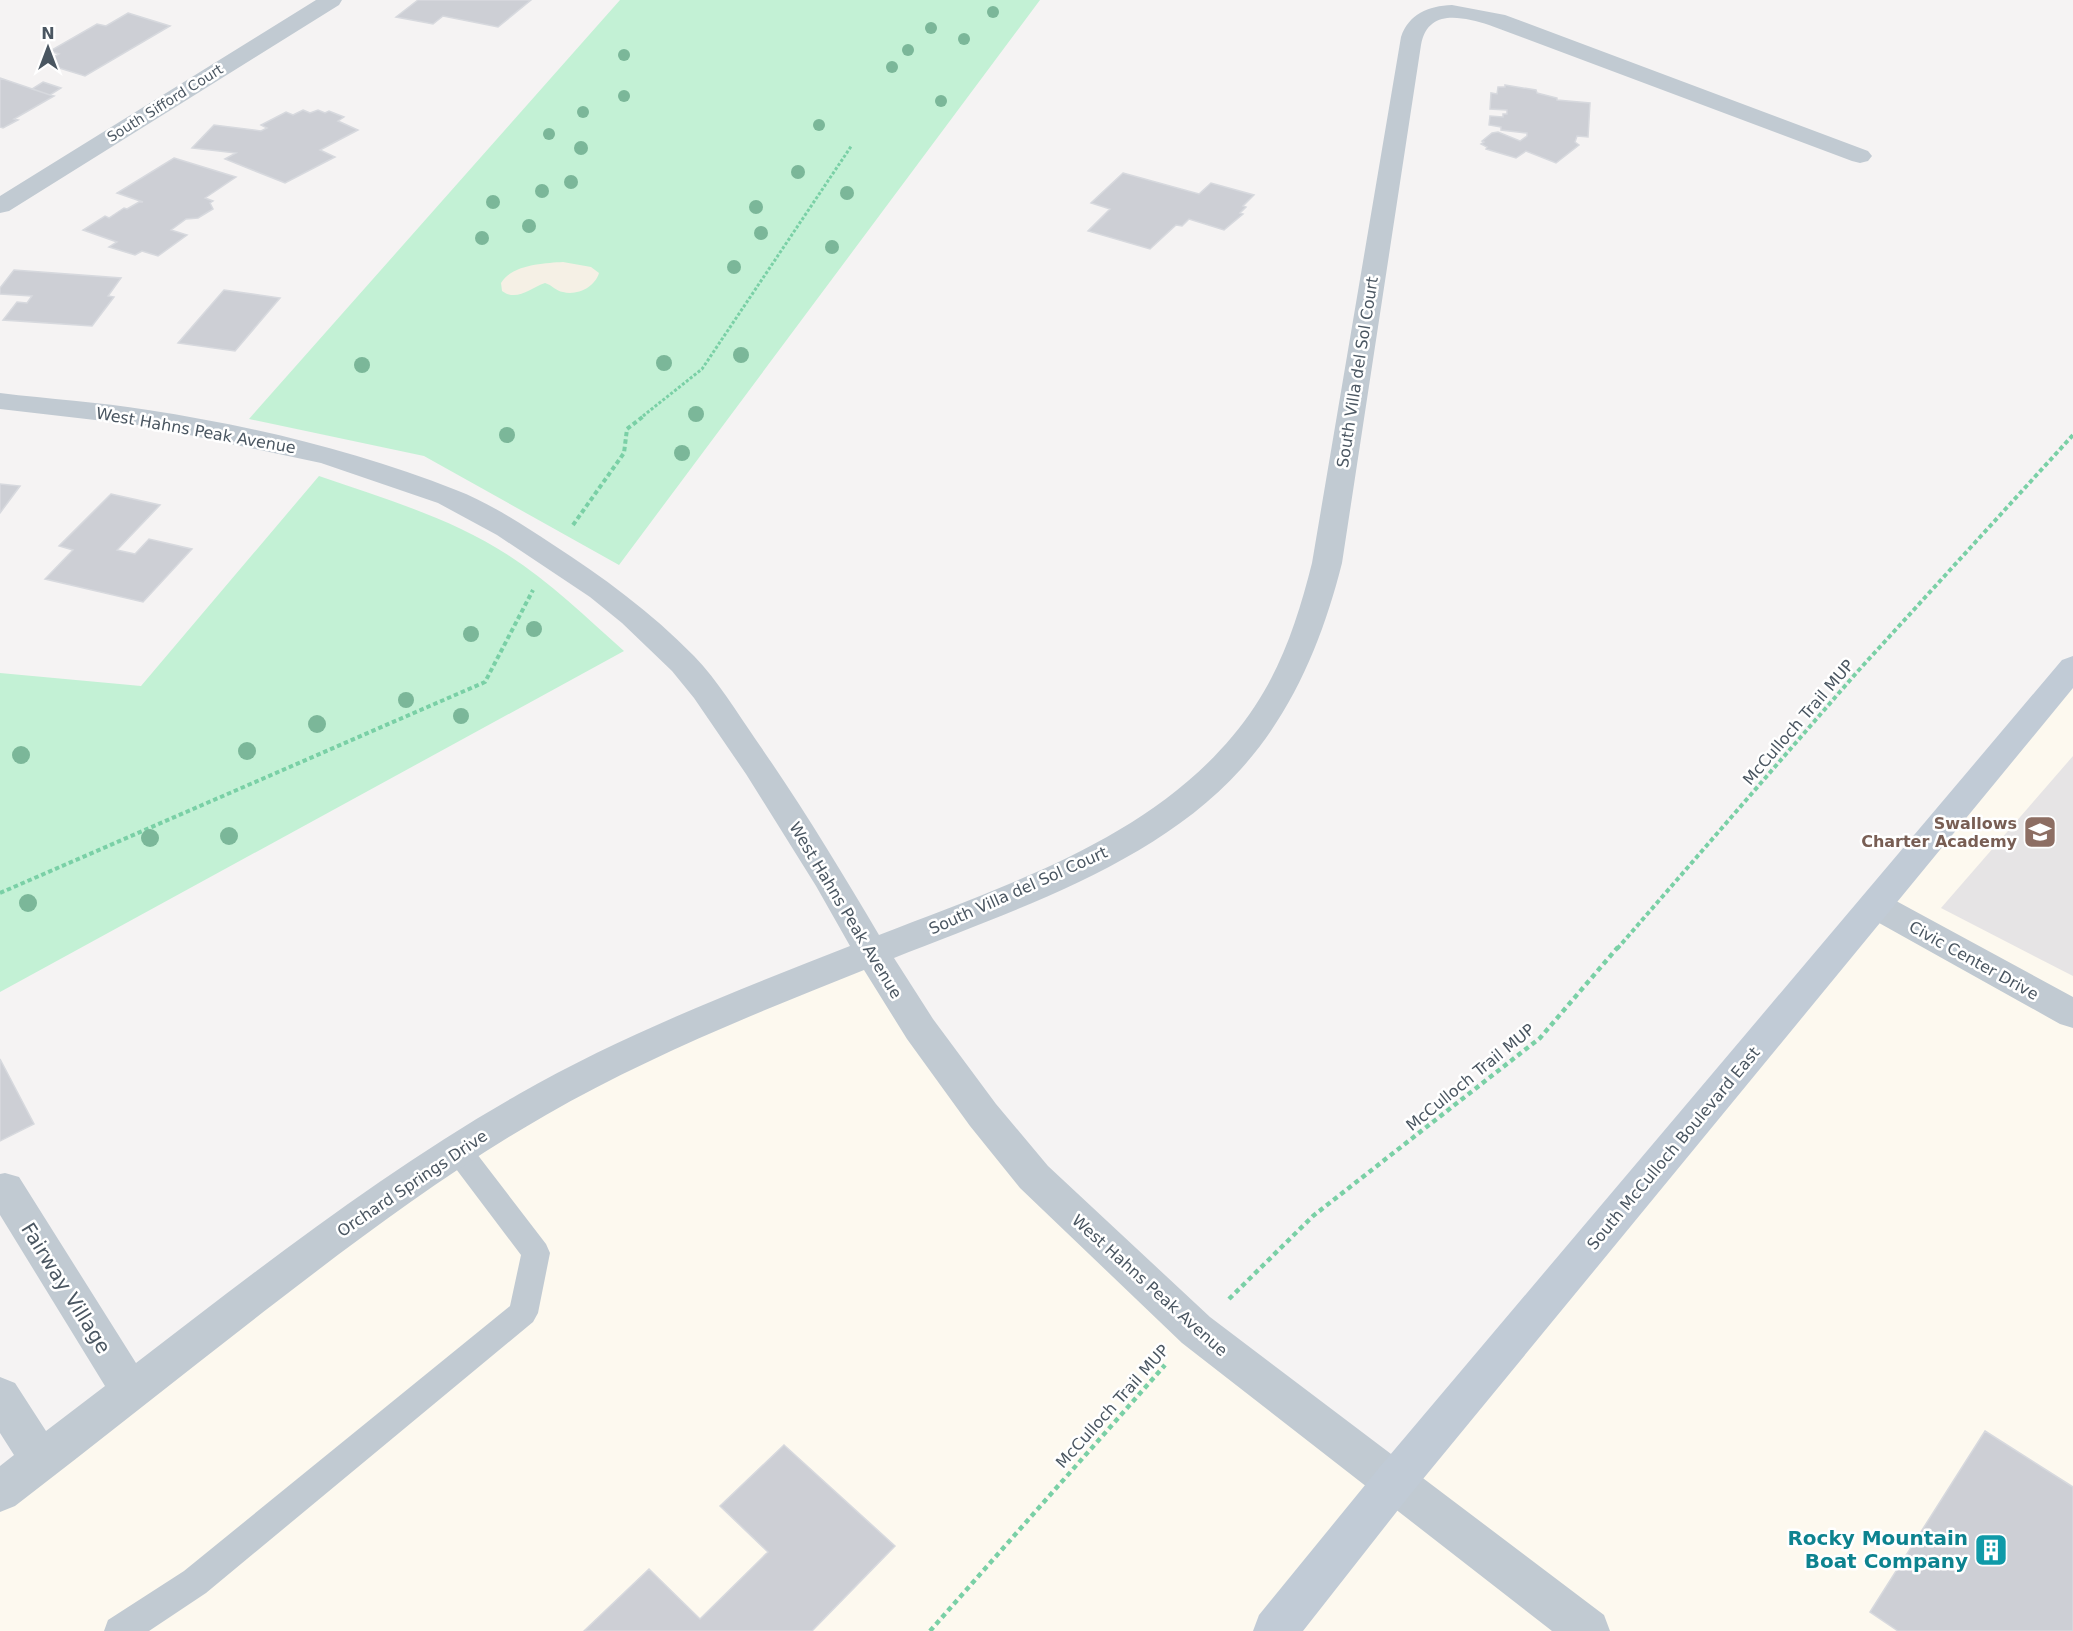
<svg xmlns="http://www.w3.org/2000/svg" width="2073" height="1631" font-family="'DejaVu Sans',sans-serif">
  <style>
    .commercial { fill: #fdf9ef }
    .education { fill: #e6e4e5 }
    .green { fill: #c3f1d5 }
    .sand { fill: #f5f0e5 }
    .building { fill: #cdcfd5; stroke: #d7d9de; stroke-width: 1.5 }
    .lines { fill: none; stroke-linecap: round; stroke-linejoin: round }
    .path-far2 { stroke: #7ad0a6; stroke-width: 3; stroke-dasharray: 3 2; stroke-linecap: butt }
    .path-far1 { stroke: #7ad0a6; stroke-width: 4; stroke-dasharray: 4.5 3; stroke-linecap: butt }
    .path { stroke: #7ad0a6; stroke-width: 4.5; stroke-dasharray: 5 4; stroke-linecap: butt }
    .lane { fill: #c1cad2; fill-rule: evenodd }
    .street { fill: #c1cad2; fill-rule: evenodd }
    .secondary { fill: #c1cbd6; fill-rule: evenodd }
    .tree { fill: #7bb799 }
    .labels { text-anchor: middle; stroke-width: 5; stroke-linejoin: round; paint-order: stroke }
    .far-street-label { font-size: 14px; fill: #4a5661; stroke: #fff }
    .street-label { font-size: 16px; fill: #4a5661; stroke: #fff }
    .education-label { font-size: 16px; font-weight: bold; fill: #785e54; stroke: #fff; text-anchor: end }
    .near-street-label { font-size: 20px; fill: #4a5661; stroke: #fff }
    .near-culture-label { font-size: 20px; font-weight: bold; fill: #0d838f; stroke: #fff; text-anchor: end }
  </style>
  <rect width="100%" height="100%" fill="#f5f3f3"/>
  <!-- commercial -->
  <path class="commercial" d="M2073 667V1631H0V1492L457 1149 872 953 983 1115 1394 1482Z"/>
  <!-- education -->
  <path class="education" d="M2073 756V976L1941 908Z"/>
  <!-- green -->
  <path class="green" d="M620 0H1040L619 565 424 456 249 419Z
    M319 476C383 498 451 518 508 555 550 582 587 618 624 651L0 992V673L141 686Z"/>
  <!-- sand -->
  <path class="sand" d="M563 262 591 267 599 273C595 287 577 296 563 292 556 291 552 285 545 283 530 288 517 302 502 291L501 283C511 265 544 263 563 262Z"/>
  <!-- building -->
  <path class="building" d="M418 0H531L498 27 443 16 433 24 396 17Z
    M128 13 170 26 85 76 43 63 59 54 50 51 97 24 106 26Z
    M0 78 50 95 54 96 14 119 18 120 3 128 0 127Z
    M43 82 61 88 50 95 32 89Z
    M1505 85 1536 90 1537 93 1557 98V100L1590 103 1588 137 1577 136 1575 142 1579 145 1556 163 1526 151 1516 158 1486 149 1487 147 1481 144 1484 142 1482 141 1492 133 1498 132 1520 141 1527 136V133L1501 130V127L1489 125 1490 116 1503 117V114H1507V110L1490 109 1491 93 1497 94 1498 87H1505Z
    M303 110 310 113 318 110 325 113 329 111 344 117 338 121 358 130 320 150 335 157 285 183 225 159 236 153 192 148 214 125 261 131 267 128 261 125 286 112 293 115Z
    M174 158 236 177 205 198 213 201 210 203 213 209 198 218 186 219 171 230 187 235 158 256 142 251 135 255 109 247 117 242 83 230 105 216 109 218 124 208 127 209 139 202H143L117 193Z
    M1123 173 1199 194 1211 183 1254 195 1243 206 1246 207 1240 213 1243 214 1224 230 1189 219 1182 226 1176 225 1150 249 1088 231 1110 209 1091 203Z
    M14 270 121 278 108 296 114 297 92 326 3 320 17 302 27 303 32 296 0 294V288Z
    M224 290 280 298 235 351 178 343Z
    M0 484 20 486 0 513Z
    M111 494 160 505 117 550 135 554 149 539 192 549 143 602 45 579 73 550 59 546Z
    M0 1059 34 1124 0 1141Z
    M1985 1431 2073 1487V1631H1898L1870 1612Z
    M784 1445 895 1546 812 1631H584L649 1569 700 1619 768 1552 720 1506Z"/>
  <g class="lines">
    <!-- path-far2 -->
    <path class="path-far2" d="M643 416 702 369 852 145"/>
    <!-- path-far1 -->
    <path class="path-far1" d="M573 525 624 453 627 429 645 415
      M0 893 485 682 533 590
      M1617 949 1858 671 2073 435"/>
    <!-- path -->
    <path class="path" d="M1229 1299 1313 1216 1540 1038 1618 947
      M930 1631 1165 1365"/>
    <!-- lane -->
    <path class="lane" d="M457 1137 467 1141 546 1244 550 1253 538 1313 533 1322 206 1593 149 1631H104L108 1620 184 1571 510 1306 521 1255 447 1157 443 1149 447 1141Z"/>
    <!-- street -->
    <path class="street" d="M316 0H342L339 5 9 211 0 213V196Z
      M1452 5 1505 15 1868 151 1872 156 1868 161 1860 163 1852 161 1489 25C1462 17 1428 8 1421 45L1342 563C1323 638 1294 710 1241 769 1155 865 1011 911 894 958L933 1019 996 1104 1048 1166 1210 1317 1604 1615 1610 1631H1552L1182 1343 1020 1188 970 1126 907 1039 864 970C756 1013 647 1057 546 1115 450 1170 362 1236 275 1303 188 1370 102 1439 15 1506L0 1512V1466L14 1455 0 1433V1377L15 1383 46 1431 105 1386 0 1215V1174L5 1173 19 1177 136 1363C260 1268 383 1171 519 1094 624 1034 738 990 850 946L816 886 746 774 694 698 672 671 622 623 590 597 497 535 438 503 321 463 147 426 0 409V393C49 399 99 402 148 410 252 426 357 451 456 490 490 503 521 524 552 544 603 577 651 612 694 656 718 681 736 711 756 740 800 803 840 869 879 935 1014 882 1171 833 1255 706 1284 662 1299 614 1312 563L1401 37C1409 14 1428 6 1452 5Z
      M1875 892 1887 896 2073 997V1028L2060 1024 1863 914 1858 905 1863 896Z"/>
    <!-- secondary -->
    <path class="secondary" d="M2073 656V688L1409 1496 1303 1631H1253L1259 1615 1379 1468 2062 660Z"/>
  </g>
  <!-- trees -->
  <g class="tree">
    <circle cx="993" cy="12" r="6"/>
    <circle cx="931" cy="28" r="6"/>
    <circle cx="964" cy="39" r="6"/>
    <circle cx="908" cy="50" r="6"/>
    <circle cx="624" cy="55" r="6"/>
    <circle cx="892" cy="67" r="6"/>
    <circle cx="624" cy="96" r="6"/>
    <circle cx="941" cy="101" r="6"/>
    <circle cx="583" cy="112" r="6"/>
    <circle cx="819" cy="125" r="6"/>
    <circle cx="549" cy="134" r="6"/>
    <circle cx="581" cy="148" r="7"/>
    <circle cx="798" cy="172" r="7"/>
    <circle cx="571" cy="182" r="7"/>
    <circle cx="542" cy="191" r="7"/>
    <circle cx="847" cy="193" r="7"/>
    <circle cx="493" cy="202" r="7"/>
    <circle cx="756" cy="207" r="7"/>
    <circle cx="529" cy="226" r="7"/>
    <circle cx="761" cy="233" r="7"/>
    <circle cx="482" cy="238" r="7"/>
    <circle cx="832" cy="247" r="7"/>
    <circle cx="734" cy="267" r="7"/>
    <circle cx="741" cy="355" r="8"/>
    <circle cx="664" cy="363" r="8"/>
    <circle cx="362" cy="365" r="8"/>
    <circle cx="696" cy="414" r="8"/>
    <circle cx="507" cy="435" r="8"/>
    <circle cx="682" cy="453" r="8"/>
    <circle cx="534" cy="629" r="8"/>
    <circle cx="471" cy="634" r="8"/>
    <circle cx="406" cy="700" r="8"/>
    <circle cx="461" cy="716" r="8"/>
    <circle cx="317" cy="724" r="9"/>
    <circle cx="247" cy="751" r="9"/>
    <circle cx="21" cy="755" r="9"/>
    <circle cx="229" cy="836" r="9"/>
    <circle cx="150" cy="838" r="9"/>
    <circle cx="28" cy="903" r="9"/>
  </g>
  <!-- icons -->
  <defs>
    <symbol id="school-square" viewBox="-11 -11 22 22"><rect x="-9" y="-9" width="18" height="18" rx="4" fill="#8d6e63" stroke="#fff"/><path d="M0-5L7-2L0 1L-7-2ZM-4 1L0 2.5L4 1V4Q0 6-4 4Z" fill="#fff"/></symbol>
    <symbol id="building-square" viewBox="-11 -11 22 22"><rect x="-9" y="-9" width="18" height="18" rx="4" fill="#0f9aa8" stroke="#fff"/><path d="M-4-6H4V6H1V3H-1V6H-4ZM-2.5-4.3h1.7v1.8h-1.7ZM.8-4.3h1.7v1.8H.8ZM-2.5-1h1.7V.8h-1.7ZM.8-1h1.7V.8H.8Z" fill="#fff"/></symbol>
  </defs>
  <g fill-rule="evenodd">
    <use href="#school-square" x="2021" y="813" width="38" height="38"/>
    <use href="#building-square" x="1972" y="1531" width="38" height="38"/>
  </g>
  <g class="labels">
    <!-- far-street labels -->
    <g class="far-street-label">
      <text transform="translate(165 103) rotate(-32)" y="5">South Sifford Court</text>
    </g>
    <!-- street labels -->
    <g class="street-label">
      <text transform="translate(1357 372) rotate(-81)" y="6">South Villa del Sol Court</text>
      <text transform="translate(196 430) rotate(10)" y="6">West Hahns Peak Avenue</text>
      <text transform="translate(1798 722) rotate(-49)" y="6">McCulloch Trail MUP</text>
      <text transform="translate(1018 890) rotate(-24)" y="6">South Villa del Sol Court</text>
      <text transform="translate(846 910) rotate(59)" y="6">West Hahns Peak Avenue</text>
      <text transform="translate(1974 960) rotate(29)" y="6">Civic Center Drive</text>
      <text transform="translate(1470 1077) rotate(-39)" y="6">McCulloch Trail MUP</text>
      <text transform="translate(1673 1148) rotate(-50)" y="6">South McCulloch Boulevard East</text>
      <text transform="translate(412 1183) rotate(-34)" y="6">Orchard Springs Drive</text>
      <text transform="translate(1150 1285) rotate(42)" y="6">West Hahns Peak Avenue</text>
      <text transform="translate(1112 1406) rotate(-48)" y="6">McCulloch Trail MUP</text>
    </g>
    <!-- education labels -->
    <g class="education-label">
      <text x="2017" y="829">Swallows<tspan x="2017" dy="18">Charter Academy</tspan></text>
    </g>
    <!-- near-street labels -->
    <g class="near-street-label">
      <text transform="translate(66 1288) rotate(58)" y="7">Fairway Village</text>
    </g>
    <!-- near-culture labels -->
    <g class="near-culture-label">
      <text x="1968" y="1545">Rocky Mountain<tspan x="1968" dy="23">Boat Company</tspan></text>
    </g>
  </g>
  <!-- north arrow -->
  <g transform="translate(48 48)" stroke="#ffffff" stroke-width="4.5" paint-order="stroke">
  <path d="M0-4.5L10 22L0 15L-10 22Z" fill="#4a5661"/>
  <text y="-9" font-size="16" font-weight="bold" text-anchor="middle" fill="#4a5661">N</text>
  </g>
</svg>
